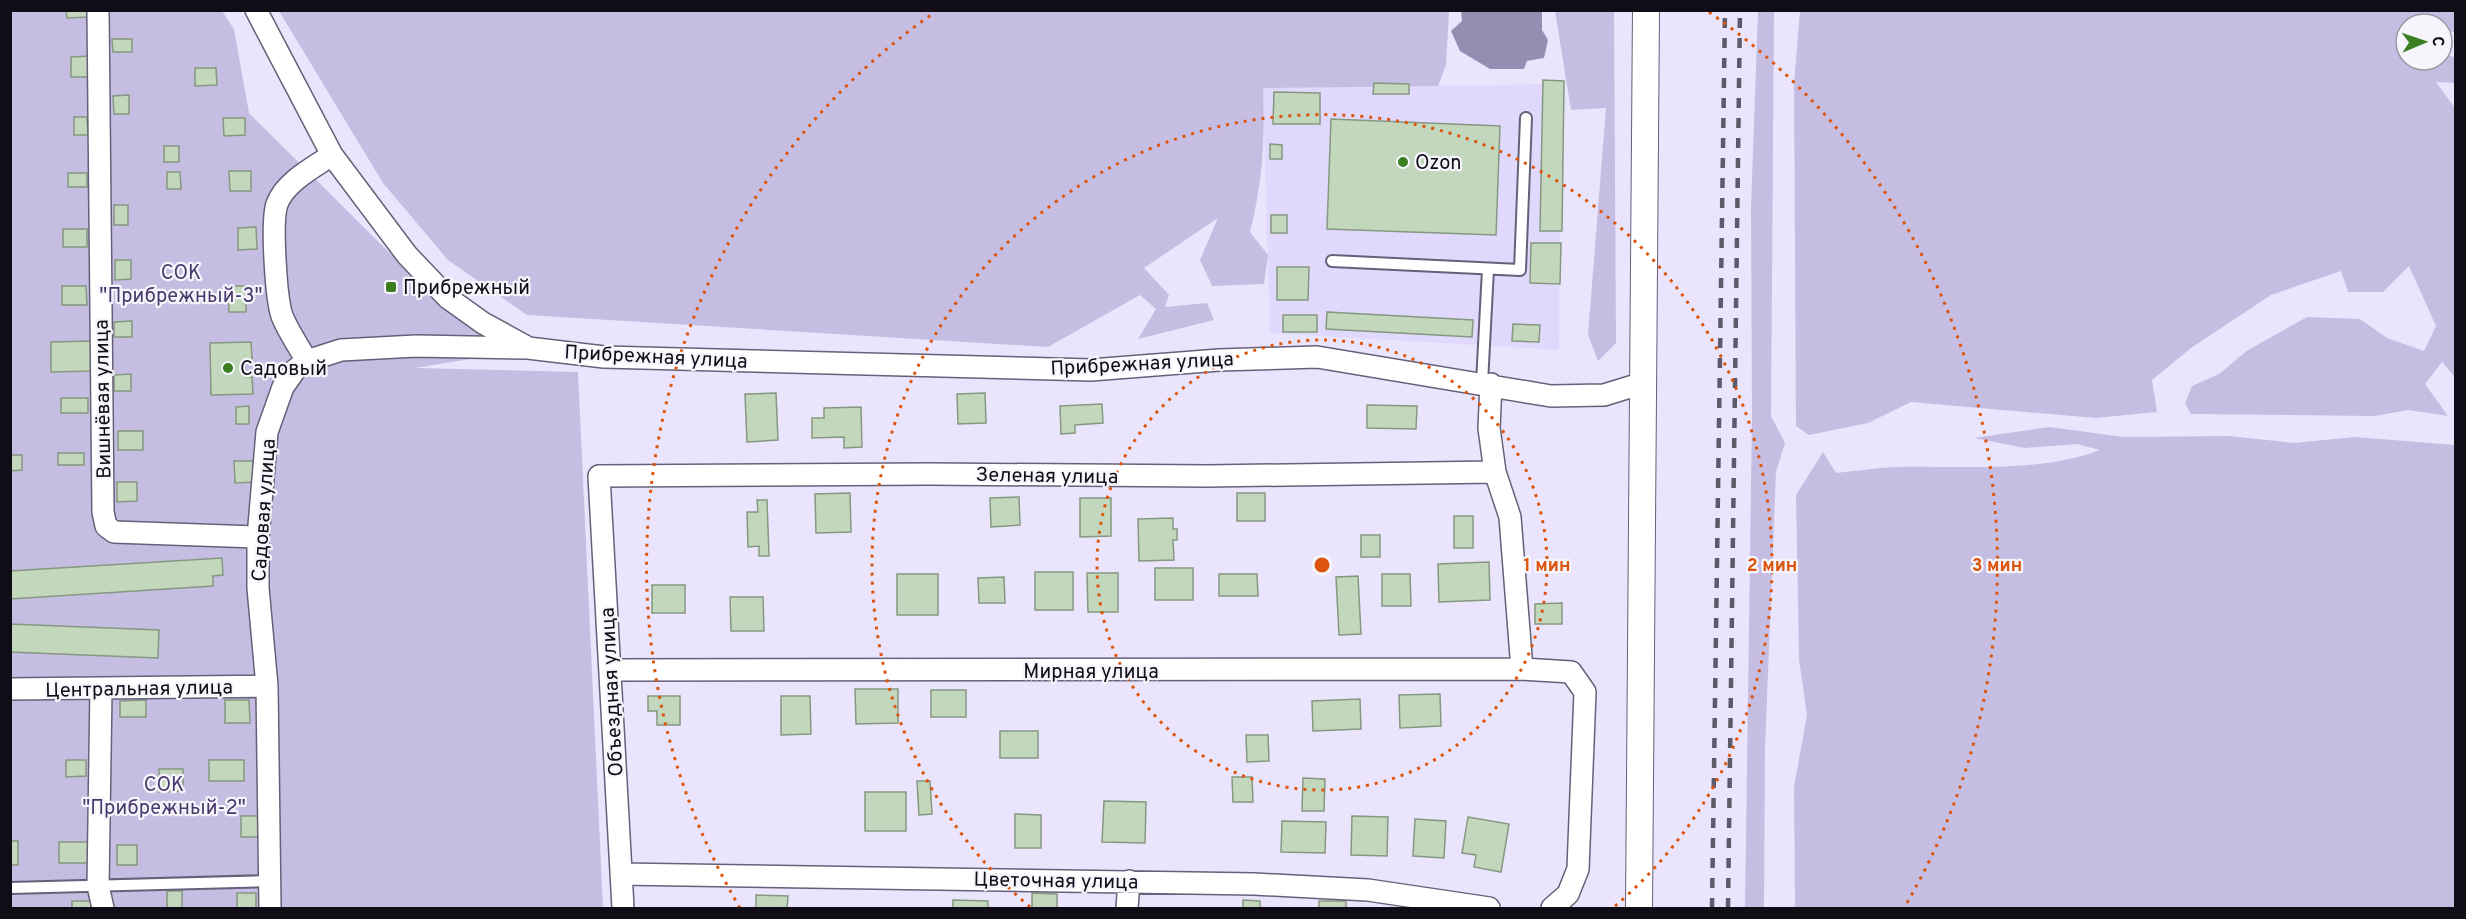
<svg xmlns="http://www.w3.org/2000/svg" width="2466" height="919" font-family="Overpass,sans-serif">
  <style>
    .built { fill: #e0d8fd }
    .green { fill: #c6bde3 }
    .water { fill: #968db3 }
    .building { fill: #c3d7bd; stroke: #859880; stroke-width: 1.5 }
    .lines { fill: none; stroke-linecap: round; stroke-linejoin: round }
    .service-casing { stroke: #666079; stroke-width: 14 }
    .minor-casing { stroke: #666079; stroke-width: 24 }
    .tertiary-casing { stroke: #666079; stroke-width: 28 }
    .service { stroke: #fff; stroke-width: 10 }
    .minor { stroke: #fff; stroke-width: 21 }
    .tertiary { stroke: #fff; stroke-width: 26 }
    .rail { stroke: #5e5a69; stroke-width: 4.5; stroke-dasharray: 10 10; stroke-linecap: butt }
    .ring { fill: none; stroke: #dd550d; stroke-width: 3; stroke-dasharray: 3 6 }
    .poi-dot { fill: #3b7f22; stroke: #f6f5fb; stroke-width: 2 }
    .labels { text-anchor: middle; stroke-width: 4.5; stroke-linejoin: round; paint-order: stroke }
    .poi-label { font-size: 20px; fill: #100d17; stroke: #f6f5fb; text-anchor: start }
    .park-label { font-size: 20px; fill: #48396c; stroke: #f6f5fb }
    .street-label { font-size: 20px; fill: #100d17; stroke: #f6f5fb }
    .centre { fill: #dd550d; stroke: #f6f5fb; stroke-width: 3 }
    .ring-label { font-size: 18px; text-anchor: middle; font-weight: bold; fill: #dd550d; stroke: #f6f5fb; stroke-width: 4.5; stroke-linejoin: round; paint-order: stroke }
  </style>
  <rect width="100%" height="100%" fill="#eae5fd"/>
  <!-- built -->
  <path class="built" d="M1561 84 1559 350 1270 333 1263 88Z"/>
  <!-- green -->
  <path class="green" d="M1774 10 1771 416 1785 443 1776 472 1765 749 1764 908H1745L1752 416 1751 206 1758 11Z
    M10 11H222L234 29 249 113 430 293 519 351 415 368 578 372 603 908H11Z
    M279 11H1449L1446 65 1438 86 1263 88C1265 141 1263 180 1250 232L1268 255 1264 284 1212 286 1200 260 1218 218 1144 268 1169 295 1165 307 1207 303 1214 320 1138 339 1156 309 1140 295 1048 347 527 315 448 260 383 183Z
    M1555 11H1614L1616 343 1598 361 1588 335 1606 108 1571 110Z
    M1800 11H2455V33L2447 30 2442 33V24H2406V60H2442V52L2455 58V83L2436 82 2455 108V377L2442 362 2425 384 2448 416 2409 410 2374 416 2191 414 2185 403 2192 386 2219 374 2248 350 2307 317 2360 319 2387 338 2424 351 2436 326 2409 266 2383 292H2348L2341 271 2271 295 2191 348 2152 380 2157 412 2096 418 1911 402 1868 423 1809 435 1796 426 1794 84Z
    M2049 427 2124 437 2229 436 2294 443 2355 437 2455 445V908H1795L1794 787 1807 715 1799 660 1796 495 1823 452 1836 473C1856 471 1876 468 1895 467 1962 465 2036 474 2100 450L2077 444 2025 448 1974 438Z"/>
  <!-- water -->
  <path class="water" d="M1461 11H1542V30L1548 40 1544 58 1527 61 1524 69H1490L1460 51 1451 31 1462 21Z"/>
  <!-- building -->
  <path class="building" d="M66 10H90V17L67 18Z
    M112 39H132V52H113Z
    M89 56V77H71V57Z
    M195 68H216L217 85 195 86Z
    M1543 80 1564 81 1562 231H1540Z
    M1374 83 1409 84V94H1373Z
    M1274 92 1320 93V124H1273Z
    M129 95V114H114L113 96Z
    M74 117H87L88 135H74Z
    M223 118H245V135L224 136Z
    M1331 119 1500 126 1496 235 1327 229Z
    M1270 144 1282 145V159H1270Z
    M164 146H179V162H164Z
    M229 171H251V191H230Z
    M167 172H180L181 189H167Z
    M68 173H87V187H68Z
    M114 205H128V225H114Z
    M1271 215H1287V233H1271Z
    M256 227 257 249 238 250V228Z
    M63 229H87V247H63Z
    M1531 243H1561L1560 284 1530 283Z
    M115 260H131V279L115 280Z
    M1277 267H1309L1308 300H1277Z
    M62 286H86L87 305H62Z
    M228 286H246V312H229Z
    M1327 312 1473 320 1472 337 1326 329Z
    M1283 315H1317V332H1283Z
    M132 321V337H114V322Z
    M1513 324 1540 325 1539 342 1512 341Z
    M92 341 93 371 51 372V342Z
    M251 342 252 359H245L246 377H252L253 394 211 395 210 343Z
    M131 374V391H114V375Z
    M776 393 778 440 747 442 745 394Z
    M985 393 986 423 958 424 957 394Z
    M61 398H88V413H61Z
    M1102 404 1103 423 1075 425V433L1061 434 1060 406Z
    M1367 405 1417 406 1416 429 1367 428Z
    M249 406V424H236V407Z
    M861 407 862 447 844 448V437L812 438V418H824V408Z
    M118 431H143V450H118Z
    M58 453H84V465H58Z
    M10 455H22V470L10 471Z
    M234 461H253L254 482 235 483Z
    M117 482H137V501L117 502Z
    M850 493 851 532 816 533 815 494Z
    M1237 493H1265V521H1237Z
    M1019 497 1020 525 991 527 990 498Z
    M1080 498H1111V536L1080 537Z
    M757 500H767L769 556H759V546L748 547 747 512H758Z
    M1454 516H1473V548H1454Z
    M1173 518V529H1177V540H1173L1174 560 1139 561 1138 519Z
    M1361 535H1380V557H1361Z
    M222 558 223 575 213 576V586L10 599V571Z
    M1489 562 1490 600 1439 602 1438 564Z
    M1155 568H1193V600H1155Z
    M1035 572H1073V610H1035Z
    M1087 573H1118V612H1088Z
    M897 574H938V615H897Z
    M1219 574H1257L1258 596H1219Z
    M1382 574H1410L1411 606H1382Z
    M1358 576 1361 634 1339 635 1336 577Z
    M1004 577 1005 603H979L978 578Z
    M652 585H685V613H652Z
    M730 597H763L764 631H731Z
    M1562 603V624H1535V604Z
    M10 624 159 630 158 658 10 652Z
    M855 689H898V723L856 724Z
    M931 690H966V717H931Z
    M1440 694 1441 726 1400 728 1399 695Z
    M648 696H680V725H657V711H648Z
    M781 696H810L811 734 781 735Z
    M1360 699 1361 729 1313 731 1312 701Z
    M146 700V717H120V701Z
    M225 700H249L250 723H225Z
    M1000 731H1038V758H1000Z
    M1246 735H1268L1269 761 1247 762Z
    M66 760H86V776L66 777Z
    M209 760H244V781H209Z
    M159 769H183V791L159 792Z
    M1232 777H1252L1253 802H1233Z
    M1303 778 1325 779 1324 811H1302Z
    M917 781H930L932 814 919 815Z
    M865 792H906V831H865Z
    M1104 801 1146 802 1145 843 1102 842Z
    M1015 814 1041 815V848H1015Z
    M241 816H262V837H241Z
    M1352 816 1388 817 1387 856 1351 855Z
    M1468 817 1509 824 1501 872 1474 867 1476 855 1462 853Z
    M1415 819 1446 821 1444 858 1413 856Z
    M1282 821 1326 822 1325 853 1281 852Z
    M10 841H18V865H10Z
    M59 842H88V863H59Z
    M117 845H137V865H117Z
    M167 891H182V908H167Z
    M237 893H256V908H237Z
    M1032 893 1057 894V908H1032Z
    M756 895 788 896 787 908H756Z
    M953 900 988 901V908H953Z
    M1243 900 1260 901V908H1243Z
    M72 901H91V908H72Z
    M1319 901H1346V908H1319Z"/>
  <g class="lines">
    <defs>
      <path id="service" d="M1332 261 1520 270 1526 118
        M1482 383 1488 269
        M10 888 270 881"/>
      <path id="minor" d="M98 10 103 512 106 526 114 532 258 537
        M256 10 332 155 407 255 448 298 483 323 525 346
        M307 361C299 347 288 331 282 316 276 298 271 221 277 204 285 182 314 167 332 155
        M1491 384 1489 428 1495 472 1510 517 1522 669
        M610 670 1522 669 1571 672 1585 692 1578 869 1568 894 1552 908
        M10 689 267 686
        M101 689 98 886 103 908
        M621 874 1254 884 1368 890 1489 908
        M270 908 267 686 258 588V537L267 432 283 387 295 370 307 361 341 350 416 346 528 348 604 357 1091 370 1219 360 1317 357 1551 396 1604 395 1643 383
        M623 908 599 476 929 474 1208 476 1495 472
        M1127 908 1129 881"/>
      <path id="tertiary" d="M1639 908 1646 10"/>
    </defs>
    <!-- service casing -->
    <use href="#service" class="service-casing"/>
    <!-- minor casing -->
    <use href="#minor" class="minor-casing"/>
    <!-- tertiary casing -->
    <use href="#tertiary" class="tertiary-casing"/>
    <!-- service -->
    <use href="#service" class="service"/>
    <!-- minor -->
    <use href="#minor" class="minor"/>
    <!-- tertiary -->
    <use href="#tertiary" class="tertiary"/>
    <!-- rail -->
    <path class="rail" d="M1712 908 1725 10
      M1728 908 1740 10"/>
  </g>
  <!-- distance rings -->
  <g class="ring">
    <circle cx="1322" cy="565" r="225"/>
    <path d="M1030 907A450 450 0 1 1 1614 907"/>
    <path d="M740 908A675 675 0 0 1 935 12M1709 12A675 675 0 0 1 1904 908"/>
  </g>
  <!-- markers -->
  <g class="poi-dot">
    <circle cx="1403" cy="162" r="6"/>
    <rect x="385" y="281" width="12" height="12" rx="3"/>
    <circle cx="228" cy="368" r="6"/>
  </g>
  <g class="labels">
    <!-- poi labels -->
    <g class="poi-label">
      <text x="1415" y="169">Ozon</text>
      <text x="403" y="294">Прибрежный</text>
      <text x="240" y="375">Садовый</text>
    </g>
    <!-- park labels -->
    <g class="park-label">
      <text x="181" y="279">СОК<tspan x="181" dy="23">"Прибрежный-3"</tspan></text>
      <text x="164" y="791">СОК<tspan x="164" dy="23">"Прибрежный-2"</tspan></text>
    </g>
    <!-- street labels -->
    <g class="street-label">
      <text transform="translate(656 356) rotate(3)" y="7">Прибрежная улица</text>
      <text transform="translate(1142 363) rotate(-3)" y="7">Прибрежная улица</text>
      <text transform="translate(102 399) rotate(-91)" y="7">Вишнёвая улица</text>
      <text transform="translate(1047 475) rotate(1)" y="7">Зеленая улица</text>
      <text transform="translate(263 510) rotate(-86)" y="7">Садовая улица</text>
      <text x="1091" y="678">Мирная улица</text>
      <text transform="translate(139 688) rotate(-1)" y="7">Центральная улица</text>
      <text transform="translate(611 692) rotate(-93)" y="7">Объездная улица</text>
      <text transform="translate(1056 880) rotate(1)" y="7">Цветочная улица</text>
    </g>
  </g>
  <circle cx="1322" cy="565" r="9" class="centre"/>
  <g class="ring-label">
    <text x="1547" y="571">1 мин</text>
    <text x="1772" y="571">2 мин</text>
    <text x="1997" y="571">3 мин</text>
  </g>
  <!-- border -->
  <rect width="2466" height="919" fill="none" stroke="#100d17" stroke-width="24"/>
  <!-- north arrow -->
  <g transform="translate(2424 42) rotate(88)"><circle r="28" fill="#f6f5fb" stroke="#9a98a0" stroke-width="1.5"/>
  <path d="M0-4.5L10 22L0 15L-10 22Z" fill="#3b7f22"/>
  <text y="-9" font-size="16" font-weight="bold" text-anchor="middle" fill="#100d17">С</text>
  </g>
</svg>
